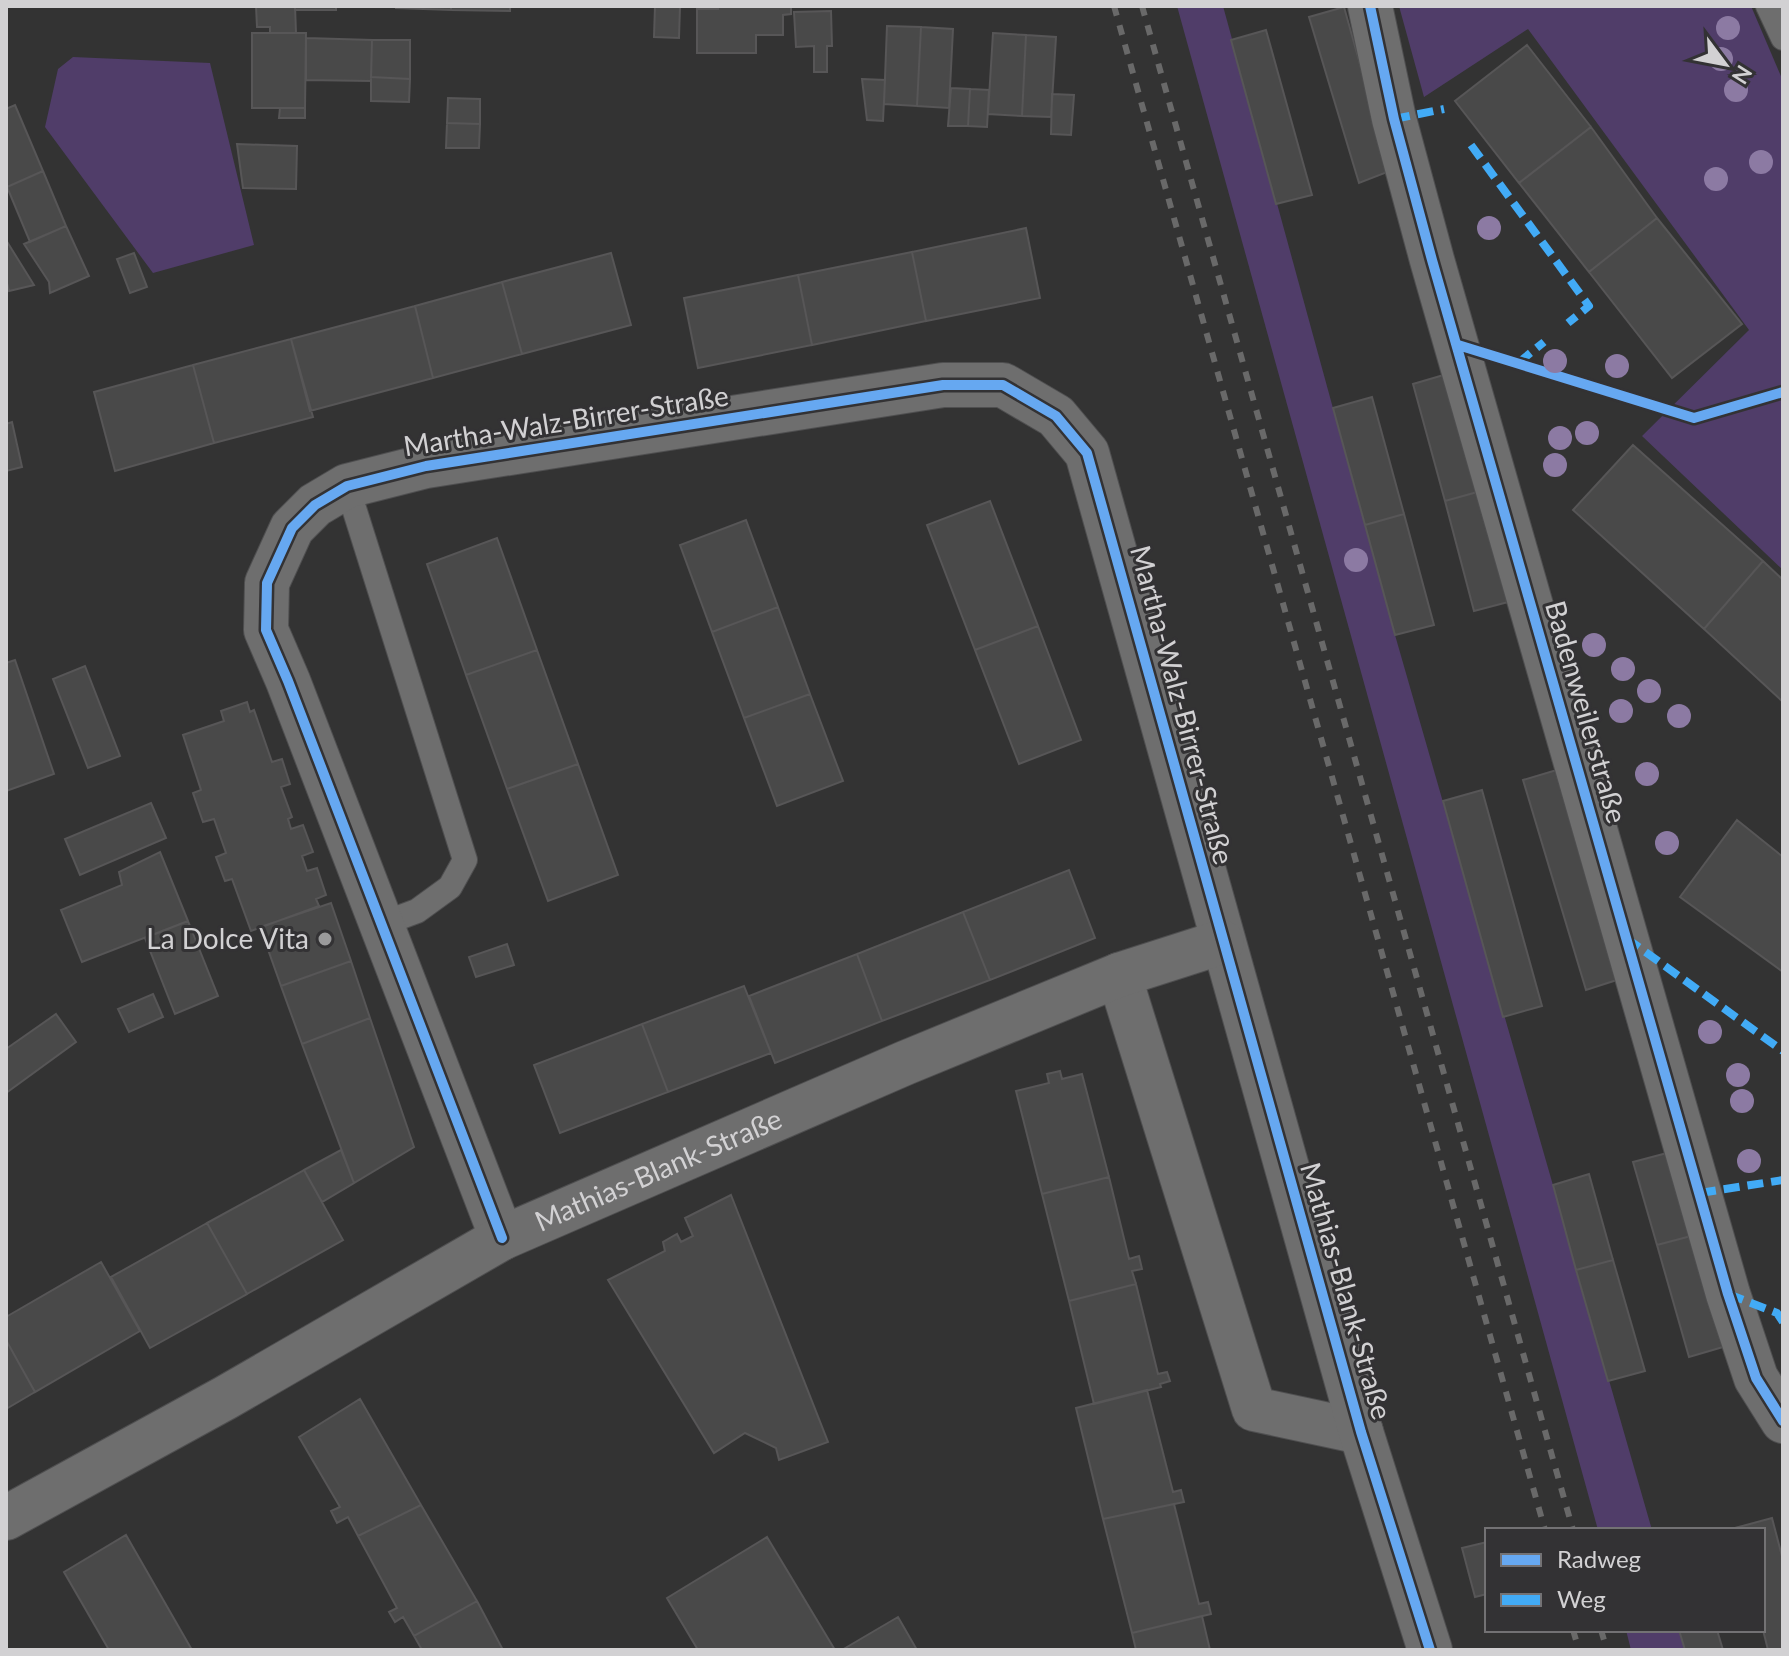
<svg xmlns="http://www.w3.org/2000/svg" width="1789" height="1656" font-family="Lato,sans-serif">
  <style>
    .green { fill: #503d69 }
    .building { fill: #494949; stroke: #575657; stroke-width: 2 }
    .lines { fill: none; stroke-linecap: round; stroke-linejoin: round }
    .service-casing { stroke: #4f4f50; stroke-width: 26 }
    .minor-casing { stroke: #4f4f50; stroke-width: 46 }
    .service { stroke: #6e6e6e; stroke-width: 24 }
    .minor { stroke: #6e6e6e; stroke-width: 44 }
    .rail { stroke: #696969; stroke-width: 6; stroke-dasharray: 10 10; stroke-linecap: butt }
    .quiet { stroke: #42abf6; stroke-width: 8; stroke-dasharray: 16 8; stroke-linecap: butt }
    .cycleway-casing { stroke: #333234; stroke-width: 15 }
    .cycleway { stroke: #66a8f1; stroke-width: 10 }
    .tree { fill: #8c7aa3 }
    .poi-dot { fill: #9a9a9b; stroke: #333234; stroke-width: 3 }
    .labels { text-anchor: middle; stroke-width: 6; stroke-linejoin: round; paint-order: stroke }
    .street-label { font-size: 28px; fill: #d2d1d3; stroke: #333234 }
    .poi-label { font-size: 28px; fill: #d2d1d3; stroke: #333234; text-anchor: end }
  </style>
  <rect width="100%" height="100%" fill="#333"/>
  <!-- green -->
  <path class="green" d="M1177 6H1223L1395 635 1652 1530H1598Z
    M1399 6H1751L1783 81V570L1642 436 1749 330 1528 29 1424 97Z
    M73 57 210 63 254 245 153 273 45 127 58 69Z
    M1626 1630H1679L1685 1650H1631Z"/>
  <!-- building -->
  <path class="building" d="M256 6H295L296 33H270V27H257Z
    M295 6H336V10H295Z
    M396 6H451V10L396 8Z
    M451 6H510V11L451 10Z
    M655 6H680L679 38 654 37Z
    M718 6H791V14L783 15V35H756V53H697V9H718Z
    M1344 7 1390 171 1359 183 1309 17Z
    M831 11 832 46H827V72H814V46L796 47 794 12Z
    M887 26 921 27 917 106 884 104Z
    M921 27 953 29 949 108 917 106Z
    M1266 30 1312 195 1276 204 1231 40Z
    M252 33H306L305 108H252Z
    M993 33 1026 35 1022 116 988 114Z
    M1026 35 1056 37 1051 117 1022 116Z
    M306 38 372 40 371 81 306 80Z
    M372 40H410V79L371 77Z
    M1527 45 1591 127 1519 183 1455 101Z
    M371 77 410 79 409 102 371 101Z
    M862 79 885 80 883 121 867 120Z
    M951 88 970 89 968 126H948Z
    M970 89 989 90 987 127 968 126Z
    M1052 94 1074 95 1071 135 1051 134Z
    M448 98 480 99V124L447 123Z
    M15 105 43 171 7 187 6 109Z
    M280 108H305V118H279Z
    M447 123 480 124 479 148H446Z
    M1591 127 1657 218 1589 272 1519 183Z
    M237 144 297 146 296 189 243 188Z
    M43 171 66 226 30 242 7 187Z
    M1657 218 1742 324 1672 378 1589 272Z
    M66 226 89 276 50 293 49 282 24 244Z
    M1026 228 1040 298 926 321 912 252Z
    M6 240 34 285 9 291 6 279Z
    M912 252 926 321 812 345 798 275Z
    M134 253 147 287 130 293 117 259Z
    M611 253 631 325 522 354 502 282Z
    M798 275 812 345 698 368 684 298Z
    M502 282 522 354 433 378 415 306Z
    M415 306 433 378 310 411 291 339Z
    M291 339 313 417 214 443 193 365Z
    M193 365 214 443 115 471 94 392Z
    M1447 374 1481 491 1445 501 1413 384Z
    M1372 397 1404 514 1365 525 1333 408Z
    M12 422 22 467 6 471V424Z
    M1633 445 1763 561 1704 629 1573 510Z
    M1481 491 1512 601 1474 611 1445 501Z
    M990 501 1038 626 975 650 927 525Z
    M1404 514 1434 625 1395 635 1365 525Z
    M746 520 778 607 712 632 680 545Z
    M497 538 537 650 466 675 427 564Z
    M1763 561 1783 580V702L1704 629Z
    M778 607 810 694 744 718 712 632Z
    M1038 626 1081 740 1019 764 975 650Z
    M537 650 578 764 507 789 466 675Z
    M15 660 54 774 6 791V663Z
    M85 666 120 756 88 768 53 679Z
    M810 694 843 781 777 806 744 718Z
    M247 702 250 712 254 710 272 762 282 759 290 784 281 787 292 817 288 819 291 829 303 825 313 852 302 856 307 871 317 868 326 895 316 899 319 906 251 931 232 879 225 881 216 857 226 853 214 819 203 822 193 793 201 790 183 735 224 721 221 711Z
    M578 764 618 875 548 901 507 789Z
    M1560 769 1623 978 1586 990 1523 780Z
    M1482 790 1542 1006 1503 1017 1443 801Z
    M151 803 166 838 80 875 65 839Z
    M1737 820 1783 857V972L1680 897Z
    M160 852 188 921 82 962 61 910 122 885 119 872Z
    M1069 870 1095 938 990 980 963 912Z
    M331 903 351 961 281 986 260 927Z
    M963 912 990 980 882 1021 857 954Z
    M188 921 218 996 175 1014 145 938Z
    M507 944 514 965 476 977 469 957Z
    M857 954 882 1021 775 1063 749 996Z
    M351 961 370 1018 302 1044 281 986Z
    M744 986 771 1053 668 1092 642 1024Z
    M153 994 163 1017 129 1032 118 1009Z
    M56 1014 76 1042 6 1093V1049Z
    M370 1018 414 1147 354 1183 302 1044Z
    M642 1024 668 1092 560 1133 534 1065Z
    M1060 1071 1062 1079 1082 1074 1109 1177 1042 1194 1016 1091 1049 1083 1047 1074Z
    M341 1150 354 1183 322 1202 304 1170Z
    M1667 1153 1691 1236 1657 1245 1633 1162Z
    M304 1170 343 1240 247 1294 207 1223Z
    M1589 1174 1613 1260 1576 1270 1553 1185Z
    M1109 1177 1129 1259 1139 1256 1142 1269 1132 1271 1136 1284 1069 1301 1042 1194Z
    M731 1195 828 1442 779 1460 776 1448 745 1433 714 1453 608 1280 665 1251 663 1242 677 1234 681 1242 693 1236 685 1218Z
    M207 1223 247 1294 150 1348 111 1277Z
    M1691 1236 1723 1347 1689 1357 1657 1245Z
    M1613 1260 1645 1371 1608 1381 1576 1270Z
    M101 1262 140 1331 35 1392 6 1340V1317Z
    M1136 1284 1158 1374 1167 1372 1170 1381 1160 1384 1161 1387 1094 1404 1069 1301Z
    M6 1340 35 1392 6 1409Z
    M1147 1390 1173 1492 1181 1490 1184 1502 1103 1519 1076 1408Z
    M360 1399 421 1505 358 1536 348 1517 337 1523 331 1511 340 1507 299 1437Z
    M1174 1504 1199 1604 1208 1602 1211 1614 1132 1633 1103 1519Z
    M421 1505 477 1601 414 1636 403 1617 395 1622 389 1612 397 1608 358 1536Z
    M1772 1518 1783 1560V1650H1768L1763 1630V1530H1736L1735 1528Z
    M126 1535 192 1650H109L64 1572Z
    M767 1537 835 1650H698L667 1598Z
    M1487 1542V1594L1475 1597 1462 1548Z
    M477 1601 503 1650H422L414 1636Z
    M1202 1616 1210 1650H1136L1132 1633Z
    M898 1617 917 1650H842Z
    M1679 1630H1717L1723 1650H1685Z"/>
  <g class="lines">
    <defs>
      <path id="service" d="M1768 6 1783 38
        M347 486 465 860 450 887 417 911 382 924"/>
      <g id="minor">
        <path d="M1370 6 1394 119 1432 260 1728 1294 1756 1378 1783 1421"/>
        <path d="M1119 975 1254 1409 1361 1432"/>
        <path d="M502 1238 288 681 266 630 267 583 292 528 315 505 347 486 426 466 943 385H1003L1056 416 1087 453 1361 1432 1430 1650"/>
        <path id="s1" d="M6 1518 225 1398 502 1238 905 1063 1119 975 1222 942"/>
      </g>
    </defs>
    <!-- service casing -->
    <use href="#service" class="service-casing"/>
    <!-- minor casing -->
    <use href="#minor" class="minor-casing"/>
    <!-- service -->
    <use href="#service" class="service"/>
    <!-- minor -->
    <use href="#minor" class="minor"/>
    <!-- rail -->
    <path class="rail" d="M1114 6 1545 1530
      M1142 6 1573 1530
      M1573 1630 1579 1650
      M1601 1630 1607 1650"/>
    <!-- quiet -->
    <path class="quiet" d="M1394 119 1444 109
      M1471 145 1589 306 1568 323
      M1518 363 1544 342
      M1626 938 1783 1051
      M1700 1193 1783 1180
      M1728 1294 1777 1313 1783 1322"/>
    <defs>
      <path id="cycleway" d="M1370 6 1394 119 1432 260 1728 1294 1756 1378 1783 1421
        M1458 345 1694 418 1783 392
        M502 1238 288 681 266 630 267 583 292 528 315 505 347 486 426 466 943 385H1003L1056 416 1087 453 1361 1432 1430 1650"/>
    </defs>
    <!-- cycleway casing -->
    <use href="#cycleway" class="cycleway-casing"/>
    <!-- cycleway -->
    <use href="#cycleway" class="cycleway"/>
  </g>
  <!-- trees -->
  <g class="tree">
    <circle cx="1728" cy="28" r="12"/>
    <circle cx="1721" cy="59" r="12"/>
    <circle cx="1736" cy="90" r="12"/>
    <circle cx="1761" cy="162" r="12"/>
    <circle cx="1716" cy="179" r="12"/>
    <circle cx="1489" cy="228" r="12"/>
    <circle cx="1555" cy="361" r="12"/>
    <circle cx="1617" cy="366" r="12"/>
    <circle cx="1587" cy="433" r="12"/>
    <circle cx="1560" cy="438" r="12"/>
    <circle cx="1555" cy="465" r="12"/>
    <circle cx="1356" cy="560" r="12"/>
    <circle cx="1594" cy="645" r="12"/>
    <circle cx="1623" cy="669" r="12"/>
    <circle cx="1649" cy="691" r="12"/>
    <circle cx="1621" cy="711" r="12"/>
    <circle cx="1679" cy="716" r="12"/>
    <circle cx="1647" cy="774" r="12"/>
    <circle cx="1667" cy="843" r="12"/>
    <circle cx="1710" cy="1032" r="12"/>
    <circle cx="1738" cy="1075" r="12"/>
    <circle cx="1742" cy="1101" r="12"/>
    <circle cx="1749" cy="1161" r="12"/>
  </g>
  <!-- markers -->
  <circle class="poi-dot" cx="325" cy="939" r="8"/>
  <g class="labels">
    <!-- street labels -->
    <g class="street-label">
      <text transform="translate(566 421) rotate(-9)" y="10">Martha-Walz-Birrer-Straße</text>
      <text transform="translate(1182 705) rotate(75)" y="10">Martha-Walz-Birrer-Straße</text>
      <text transform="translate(1586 712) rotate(74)" y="10">Badenweilerstraße</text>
      <text dy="10" stroke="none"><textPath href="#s1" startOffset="740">Mathias-Blank-Straße</textPath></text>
      <text transform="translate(1346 1291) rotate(74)" y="10">Mathias-Blank-Straße</text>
    </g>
    <!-- poi labels -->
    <g class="poi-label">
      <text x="309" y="949">La Dolce Vita</text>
    </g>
  </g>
  <!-- border -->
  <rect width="1789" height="1656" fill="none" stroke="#d2d1d3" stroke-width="16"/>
  <!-- legend -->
  <rect x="1485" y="1528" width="280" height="104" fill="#333234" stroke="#737274" stroke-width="2"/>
  <rect x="1501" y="1554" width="40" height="12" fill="#66a8f1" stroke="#737274" stroke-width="2"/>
  <text x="1557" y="1568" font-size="24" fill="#d2d1d3">Radweg</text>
  <rect x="1501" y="1594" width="40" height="12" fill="#42abf6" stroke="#737274" stroke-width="2"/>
  <text x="1557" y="1608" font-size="24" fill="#d2d1d3">Weg</text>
  <!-- north arrow -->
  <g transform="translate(1725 64) rotate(122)" stroke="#333234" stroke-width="6" paint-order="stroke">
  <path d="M0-6L14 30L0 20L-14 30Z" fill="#d2d1d3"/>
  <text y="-12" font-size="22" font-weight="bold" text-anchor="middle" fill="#d2d1d3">N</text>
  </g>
</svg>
